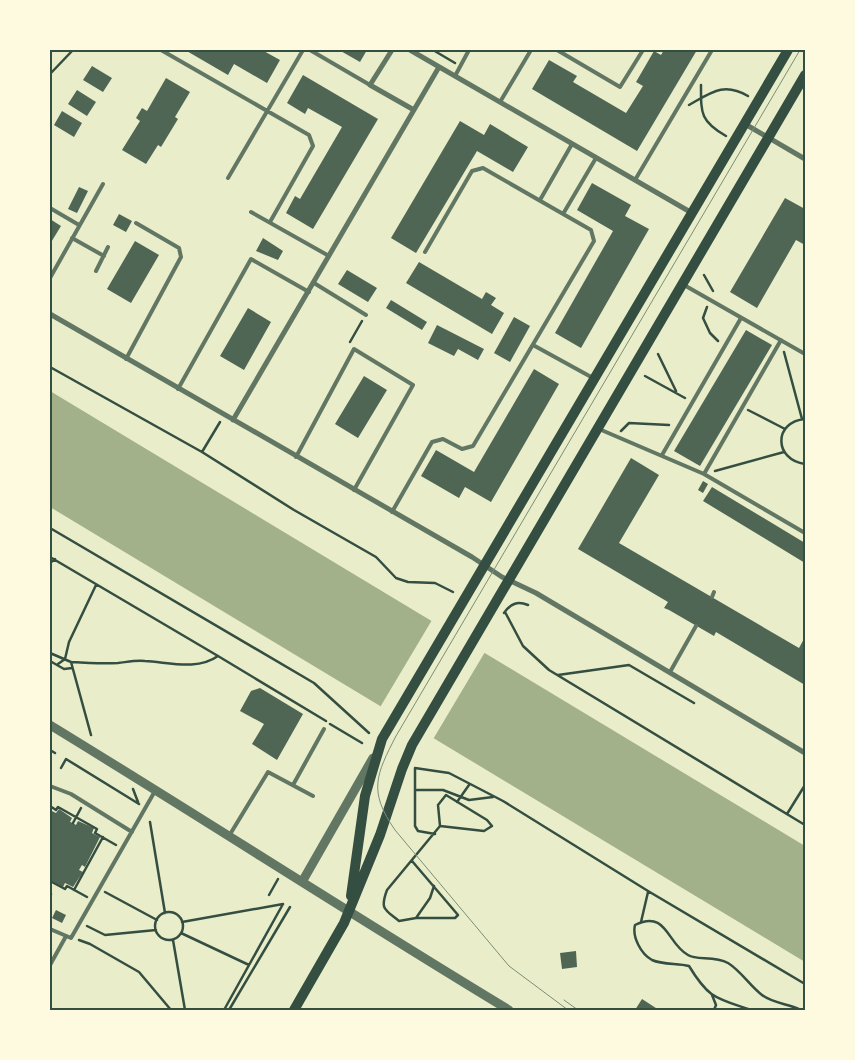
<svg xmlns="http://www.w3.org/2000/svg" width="855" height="1060" font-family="'Work Sans',sans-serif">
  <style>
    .water { fill: #a3b18a }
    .pier { fill: #e9edc9 }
    .building { fill: #4f6655 }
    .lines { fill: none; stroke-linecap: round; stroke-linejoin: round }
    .path { stroke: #344e41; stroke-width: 2.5 }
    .service { stroke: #617663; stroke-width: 4 }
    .minor { stroke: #617663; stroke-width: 5 }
    .tertiary { stroke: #617663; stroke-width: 9 }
    .secondary { stroke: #344e41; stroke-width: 10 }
    .tram { stroke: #7c8e77; stroke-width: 1 }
    .neatline { fill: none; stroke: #344e41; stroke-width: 2 }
  </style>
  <rect width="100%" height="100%" fill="#e9edc9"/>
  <!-- water -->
  <path class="water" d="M50 391 805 846V962L50 507Z"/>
  <!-- pier -->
  <path class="pier" d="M432 620 485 652 432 741 379 709Z"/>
  <!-- building -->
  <path class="building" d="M185 50H262L280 60 267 83 234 64 228 75Z
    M339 50H367L360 62Z
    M664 50H697L637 151 532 89 549 60 577 76 573 82 626 113 643 86 636 82 654 51 661 55Z
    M92 66 112 78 103 92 83 80Z
    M303 75 378 119 313 229 286 213 295 196 300 199 342 127 308 108 305 114 287 103Z
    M166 78 190 92 175 117 178 119 161 147 158 145 146 164 122 150 140 121 136 118 142 108 147 111Z
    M77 90 96 102 87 116 68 104Z
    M62 111 82 123 74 137 54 125Z
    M460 121 484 135 490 124 528 147 513 172 477 151 416 253 391 238Z
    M592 183 631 205 625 216 649 229 581 348 555 333 613 231 577 210Z
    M79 187 88 191 77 213 68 209Z
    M785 198 805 209V245L796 240 757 308 730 292Z
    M119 214 132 221 126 232 113 225Z
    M50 219 61 226 50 244Z
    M263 238 283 251 278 260 256 251Z
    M135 241 159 255 131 303 107 289Z
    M419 262 482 299 486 292 496 298 491 305 504 313 492 334 406 283Z
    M347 270 377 288 368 302 338 284Z
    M391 300 427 322 422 330 386 308Z
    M248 308 271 322 244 370 220 356Z
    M514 317 530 326 510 362 494 353Z
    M437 325 484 349 478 360 458 349 454 356 428 343Z
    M746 330 772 345 700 466 674 451Z
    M534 369 559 384 491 502 465 487 459 498 421 476 436 450 474 472Z
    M364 376 387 390 358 438 335 424Z
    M631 458 659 475 619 543 799 648 805 637V685L716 632 714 636 669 610 664 608 668 602 578 549Z
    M703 481 708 484 703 493 698 490Z
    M712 487 805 543V563L703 501Z
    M260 688 303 714 277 760 252 744 264 724 240 711 251 691Z
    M59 809 72 818 70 822 73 823 76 825 78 821 94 828 92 833 100 837 85 867 82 865 79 870 83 872 73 887 65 883 63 887 50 880V810L56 813Z
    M56 910 66 915 62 923 52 918Z
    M576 951 577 967 562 969 560 953Z
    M642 999 659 1010H635Z"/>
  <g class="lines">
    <!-- path -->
    <path class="path" d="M433 50 455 63
      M50 74 73 50
      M701 85C701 113 700 121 726 136
      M689 105C712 92 724 82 748 96
      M704 275 713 291
      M707 307 703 318 710 333 718 341
      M350 342 362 321
      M784 352 802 419
      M658 354 676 391
      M50 367 202 452 294 510 376 557 396 578 408 582 435 583 453 592
      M645 376 685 398
      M748 410 785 429
      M805 419C773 422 774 460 805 464
      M621 431 629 423 669 425
      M202 452 220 422
      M715 471 784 452
      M50 528 314 683 369 733
      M50 557 218 656
      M50 563 55 559
      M505 612 523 646 549 670 805 825
      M504 613C511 603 518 601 528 605
      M50 653 71 662
      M50 661 64 669 72 668
      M58 664 65 659 69 642 96 585
      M558 675 629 665 694 703
      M330 724 362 743
      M91 735 71 662C86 663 102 664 118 663 127 662 136 660 145 661 168 662 197 671 218 656L326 721
      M50 750 55 753
      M61 768 66 759 139 804
      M415 768 449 773 503 801 648 891 805 984
      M415 768V826L418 831 435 834
      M133 789 138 802
      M417 790H443L469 800 493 797
      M457 802 469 785
      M50 806 56 810 58 807 97 829 95 833 116 845
      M787 814 805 785
      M150 822 165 913
      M73 823 81 808
      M412 861 458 915 455 918H416L399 921C384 909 380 909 387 890L440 826 438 805 446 795 487 820 492 826 484 831 440 826
      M50 881 65 889 67 886 87 897
      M50 890 51 894
      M74 890 103 837
      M105 892 157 920
      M269 895 278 879
      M155 926a14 14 0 1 1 28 0a14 14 0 1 1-28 0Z
      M416 918 430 898 434 886
      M182 922 283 904
      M641 922 648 892
      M87 926 105 935 156 930
      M181 933 249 965
      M79 940 90 944 139 972 171 1010
      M173 940 185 1010
      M712 995 716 1005 714 1010
      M224 1010 283 904
      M229 1010 290 907
      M751 1010C716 998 709 999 689 966 678 963 663 965 652 960 641 954 632 937 635 925 667 909 667 944 688 955 697 961 714 955 728 963 741 971 750 986 762 995 772 1003 789 1004 801 1010"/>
    <!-- service -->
    <path class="service" d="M161 50 309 135 313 146 270 222
      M310 50 370 85
      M557 50 620 87 643 50
      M455 76 469 50
      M500 102 531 50
      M228 178 303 50
      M635 180 712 50
      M540 200 572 144
      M50 208 79 225
      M251 212 329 256
      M563 214 596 158
      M72 238 104 256
      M96 271 108 247
      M50 278 103 184
      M314 283 366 315
      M684 285 805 354
      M533 345 593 378
      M126 359 181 257 179 248 136 223
      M178 389 251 259 309 292
      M599 429 704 474 805 533
      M662 455 741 318
      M296 457 354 349 413 385 354 490
      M704 474 781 340
      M392 512 432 442 443 439 462 449 473 446 594 241 591 230 483 168 472 171 425 252
      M712 597 714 592
      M670 672 696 626
      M293 785 324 729
      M50 786 71 794 132 832
      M229 836 268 772 313 796
      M50 929 71 938 155 791
      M50 965 65 938"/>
    <!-- minor -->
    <path class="minor" d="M392 50 370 85 414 110
      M410 50 692 213
      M745 124 805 159
      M50 314 472 557 502 577 536 593 805 753
      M233 420 439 67"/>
    <!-- tertiary -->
    <path class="tertiary" d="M50 725C204 819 355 917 509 1010
      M302 882 373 758"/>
    <!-- secondary -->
    <path class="secondary" d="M351 896 365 796 382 739 788 50
      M294 1010 344 923 380 835 402 769 412 745 805 75"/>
    <!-- tram -->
    <path class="tram" d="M564 1000 578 1010
      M568 1010 509 966 395 830C368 791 376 775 396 736L800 50"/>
  </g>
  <!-- border -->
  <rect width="855" height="1060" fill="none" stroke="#fefae0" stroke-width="102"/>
  <rect x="51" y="51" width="753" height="958" class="neatline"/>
</svg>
